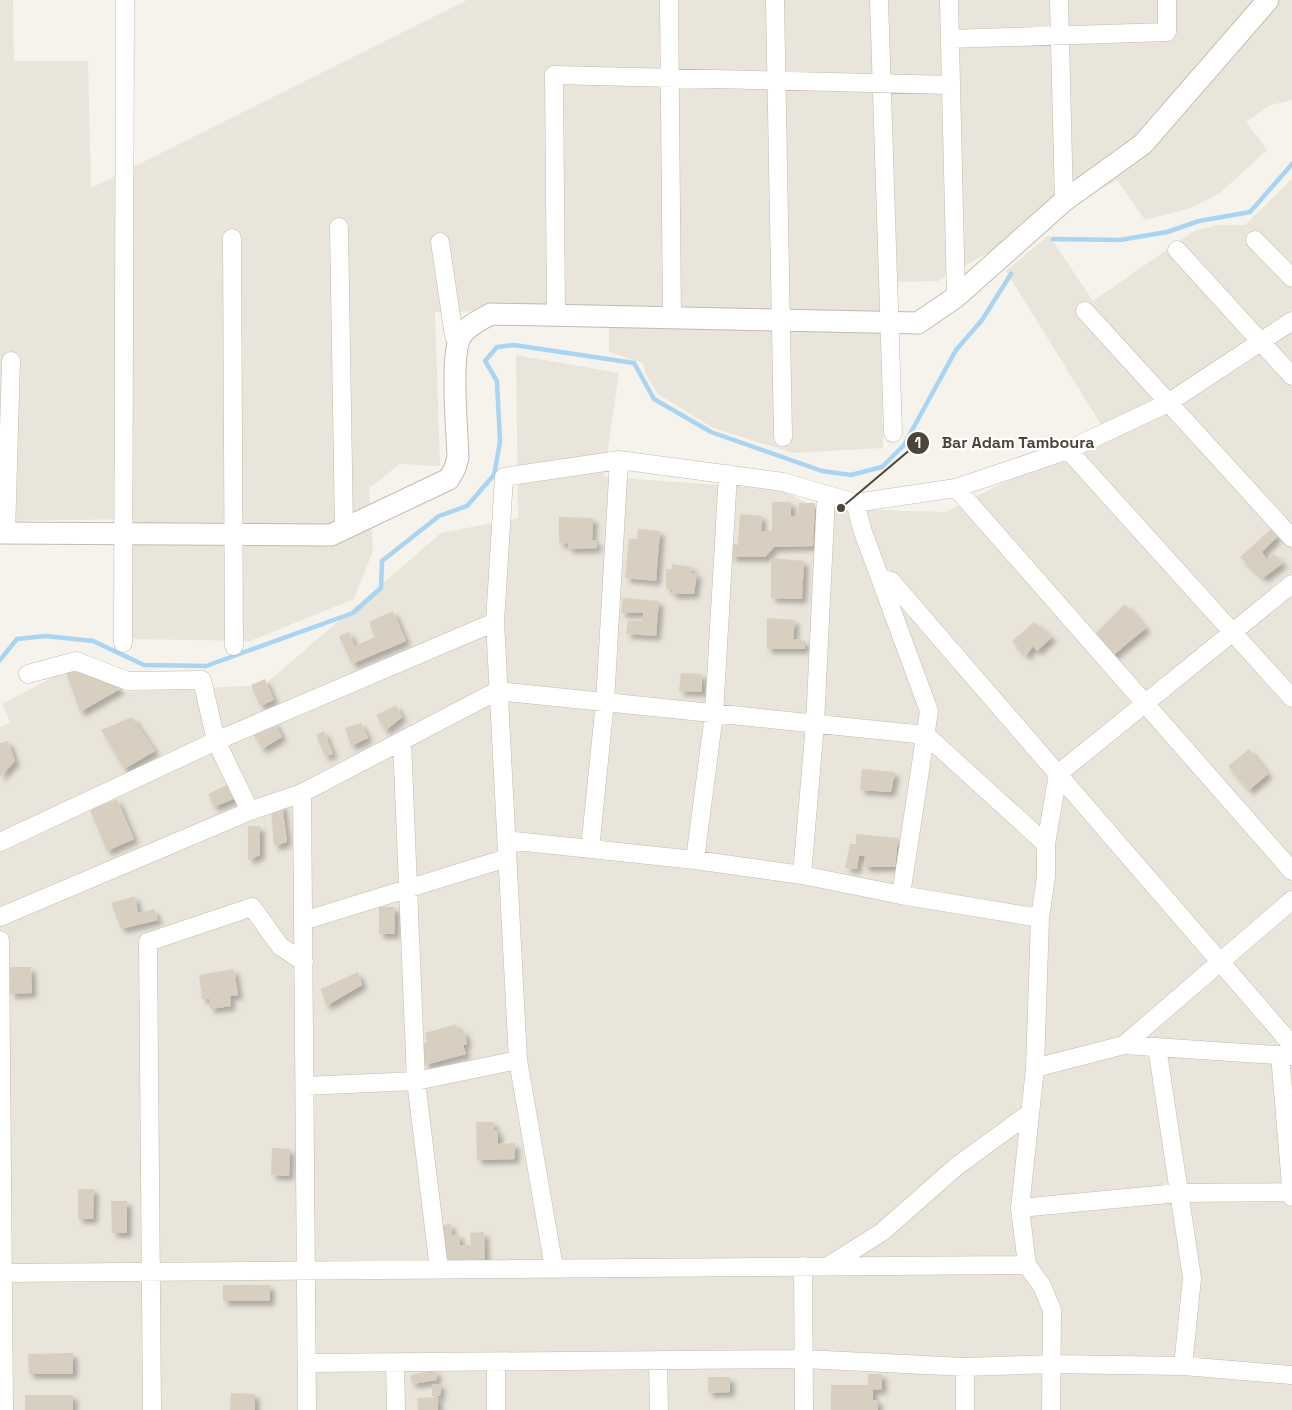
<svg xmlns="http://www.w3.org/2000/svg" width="1292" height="1410" font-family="'Space Grotesk',sans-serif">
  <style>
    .residential { fill: #eae5da }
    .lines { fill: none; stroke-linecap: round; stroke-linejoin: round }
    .stream { stroke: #a9d4f2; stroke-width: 4.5 }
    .building { fill: #d8cfc1; filter: url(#shadow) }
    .minor-casing { stroke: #c2bbae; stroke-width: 19 }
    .tertiary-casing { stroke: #c2bbae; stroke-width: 23 }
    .minor { stroke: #fff; stroke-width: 18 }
    .tertiary { stroke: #fff; stroke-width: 21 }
    .leader { fill: none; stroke: #4b4439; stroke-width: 2 }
    .callout-dot { fill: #4b4439; stroke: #fff; stroke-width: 2 }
    .mark-label { font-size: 15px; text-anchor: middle; font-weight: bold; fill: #fff }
    .callout-label { font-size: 16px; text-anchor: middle; font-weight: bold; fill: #4b4439; stroke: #fff; stroke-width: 4.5; stroke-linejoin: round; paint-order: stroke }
  </style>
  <defs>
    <filter id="shadow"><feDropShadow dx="4.5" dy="4.5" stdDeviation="2.5" flood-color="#0004"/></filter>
  </defs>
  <rect width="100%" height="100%" fill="#f6f3ec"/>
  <!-- residential -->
  <path class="residential" d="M0 0H13L14 61H88L91 188 467 0H1292V100L1271 105 1246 122 1267 150 1220 193 1191 208 1145 220 1117 180 938 281 881 282 883 448 793 453 713 428 658 394 646 374 643 363 609 352V309L435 312 440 466 400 464 369 488 373 551 354 599 250 641 131 639 133 519 0 521Z
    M1292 179V1410H0V727L10 722 2 704 66 670 109 678 120 692 264 685 441 533 518 518 516 355 619 373 604 477 780 489 817 508 946 512 1105 431 1006 271 1049 235 1093 301 1194 231 1218 225H1245Z"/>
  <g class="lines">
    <!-- stream -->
    <path class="stream" d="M1053 239 1120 240 1167 232 1199 221 1250 212 1292 164
      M0 660 17 639 46 636 93 641 144 665 206 666 353 613 381 588 382 561 439 516 467 506 494 475 500 442 497 381 485 361 497 347 514 345 634 363 654 399 711 432 822 471 851 475 882 467 904 445 956 350 982 320 1011 274"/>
  </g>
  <!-- building -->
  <path class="building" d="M772 502H791V516H798L799 503H815L813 546 774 547 765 557H731L733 544 738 545 740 514 762 516 761 531H772Z
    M559 517 593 518 592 540 597 541V548L569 549 568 544 559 543Z
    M638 529 660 531 656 581 625 578 629 539H637Z
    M1271 529 1277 537 1262 552 1267 560 1274 554 1283 563 1263 578 1240 557Z
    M771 558 804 561 802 599 771 598Z
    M672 564 692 567 691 573H697L694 594H672V589H666V569H672Z
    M623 598 659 601 656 636 626 634 628 621H643V613H621Z
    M1125 604 1146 628 1111 657 1093 636Z
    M393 611 406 641 352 664 339 636 349 632 355 646 375 637 369 622Z
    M767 618 795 620 793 639 805 641V649H767Z
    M1034 622 1052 637 1037 651 1033 646 1026 656 1012 641Z
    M65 670 111 676 120 689 80 712Z
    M681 673 702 674V692L679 691Z
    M265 679 274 700 260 706 251 685Z
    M396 705 402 717 385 731 376 715Z
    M132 717 155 751 124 769 101 730Z
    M274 721 282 737 262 749 252 732Z
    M361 723 368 738 351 746 345 728Z
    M324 731 333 754 325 756 316 735Z
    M8 741 15 761 0 777V743Z
    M1249 749 1268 774 1249 790 1228 766Z
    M862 769 895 772 891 792 860 790Z
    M233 782 238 797 214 807 208 794Z
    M117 799 134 839 107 851 90 810Z
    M282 803 287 842 274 846 271 808Z
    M248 826H260V855L248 860Z
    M856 834 898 838 895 867H864L865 856H859L857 869 845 868 850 844H856Z
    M135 896 138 913 154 909 158 920 121 929 111 903Z
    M379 907H395V934H379Z
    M10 967H31L32 993 10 994Z
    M234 969 238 995 230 996 231 1006 210 1009 209 999H202L199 975Z
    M358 972 362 985 326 1006 321 989Z
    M456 1024 458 1032 464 1030 467 1044 463 1045 466 1054 425 1065 420 1044 427 1042 425 1033Z
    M476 1122H494V1130H498V1144L515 1143V1159L477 1160Z
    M272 1148 290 1149 289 1176 271 1175Z
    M78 1189H94L93 1219H78Z
    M111 1201H127V1233H112Z
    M451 1224 452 1235 459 1234 460 1245H471L470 1233 484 1232 485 1259 444 1262 441 1225Z
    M223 1285H270V1301H223Z
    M73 1353V1374H29L28 1354Z
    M436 1370 437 1380 412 1384 410 1375Z
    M868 1374H882V1390L873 1389V1400H878V1410H831V1385H868Z
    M708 1377H730V1392L708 1393Z
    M432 1384H441L440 1396H432Z
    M231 1393 255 1394V1410H230Z
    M25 1395H73V1410H25Z
    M438 1397V1410H418L417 1398Z"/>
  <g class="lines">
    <defs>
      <path id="minor" d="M669 0 672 318
        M775 0 783 437
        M879 0 893 433
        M949 0 956 297
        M1059 0 1064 201
        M950 39 1167 32V0
        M339 227 344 529
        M232 238 234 646
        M1255 240 1292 278
        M440 242 454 336 459 340
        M1177 250 1292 376
        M1085 311 1292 538
        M556 315 554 75 951 85
        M1068 450 1292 698
        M956 488 1292 871
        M855 503 863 532 929 711 901 895
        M6 533 11 361
        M880 578 891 581 1292 1045
        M123 643 125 0
        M28 674 76 661 128 681 202 680 216 741 250 811
        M402 741 416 1081 439 1269
        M302 793 307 1410
        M506 840 695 860 802 875 901 895 1040 918
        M0 842 216 741 495 622
        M590 849 605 702 619 460
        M695 860 714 714 728 474
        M802 875 815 724 826 496
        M0 917 250 811 302 793 497 691 926 735 1046 844
        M303 921 507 858
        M0 940 4 1410
        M1124 1045 1292 900
        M1157 1047 1192 1278 1183 1366
        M1280 1055 1292 1197
        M1035 1068 1124 1045 1292 1056
        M305 1086 416 1081 518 1060
        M1020 1208 1179 1193 1292 1192
        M803 1266 804 1410
        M828 1266 882 1232 957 1166 1030 1113
        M554 1268 518 1060 495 622 504 477 619 460 783 482 855 503 956 488 1068 450 1168 403 1292 321
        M0 1273 1027 1265
        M658 1361 659 1410
        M496 1362V1410
        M307 1363 804 1359 965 1367 1051 1364 1183 1366 1292 1375
        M395 1363 396 1410
        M965 1367V1410
        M152 1410 148 942 252 907 280 946 304 962
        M1051 1410 1052 1310 1042 1286 1027 1265 1020 1208 1035 1068 1040 918 1046 876V844L1058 774 1292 584"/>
      <path id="tertiary" d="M0 533 331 535 449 479 455 468 458 457C457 430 451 363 459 340 463 328 480 320 491 314L918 323 956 297 1064 201 1143 144 1268 0"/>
    </defs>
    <!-- minor casing -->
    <use href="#minor" class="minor-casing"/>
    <!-- tertiary casing -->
    <use href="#tertiary" class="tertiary-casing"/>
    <!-- minor -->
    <use href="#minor" class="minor"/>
    <!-- tertiary -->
    <use href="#tertiary" class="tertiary"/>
  </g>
  <!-- callouts -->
  <path class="leader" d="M841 508L918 443"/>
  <g class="callout-dot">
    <circle cx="841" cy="508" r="5"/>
    <circle cx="918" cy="443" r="12"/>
  </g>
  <g class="mark-label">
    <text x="918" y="448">1</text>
  </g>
  <g class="callout-label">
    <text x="1018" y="448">Bar Adam Tamboura</text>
  </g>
</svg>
